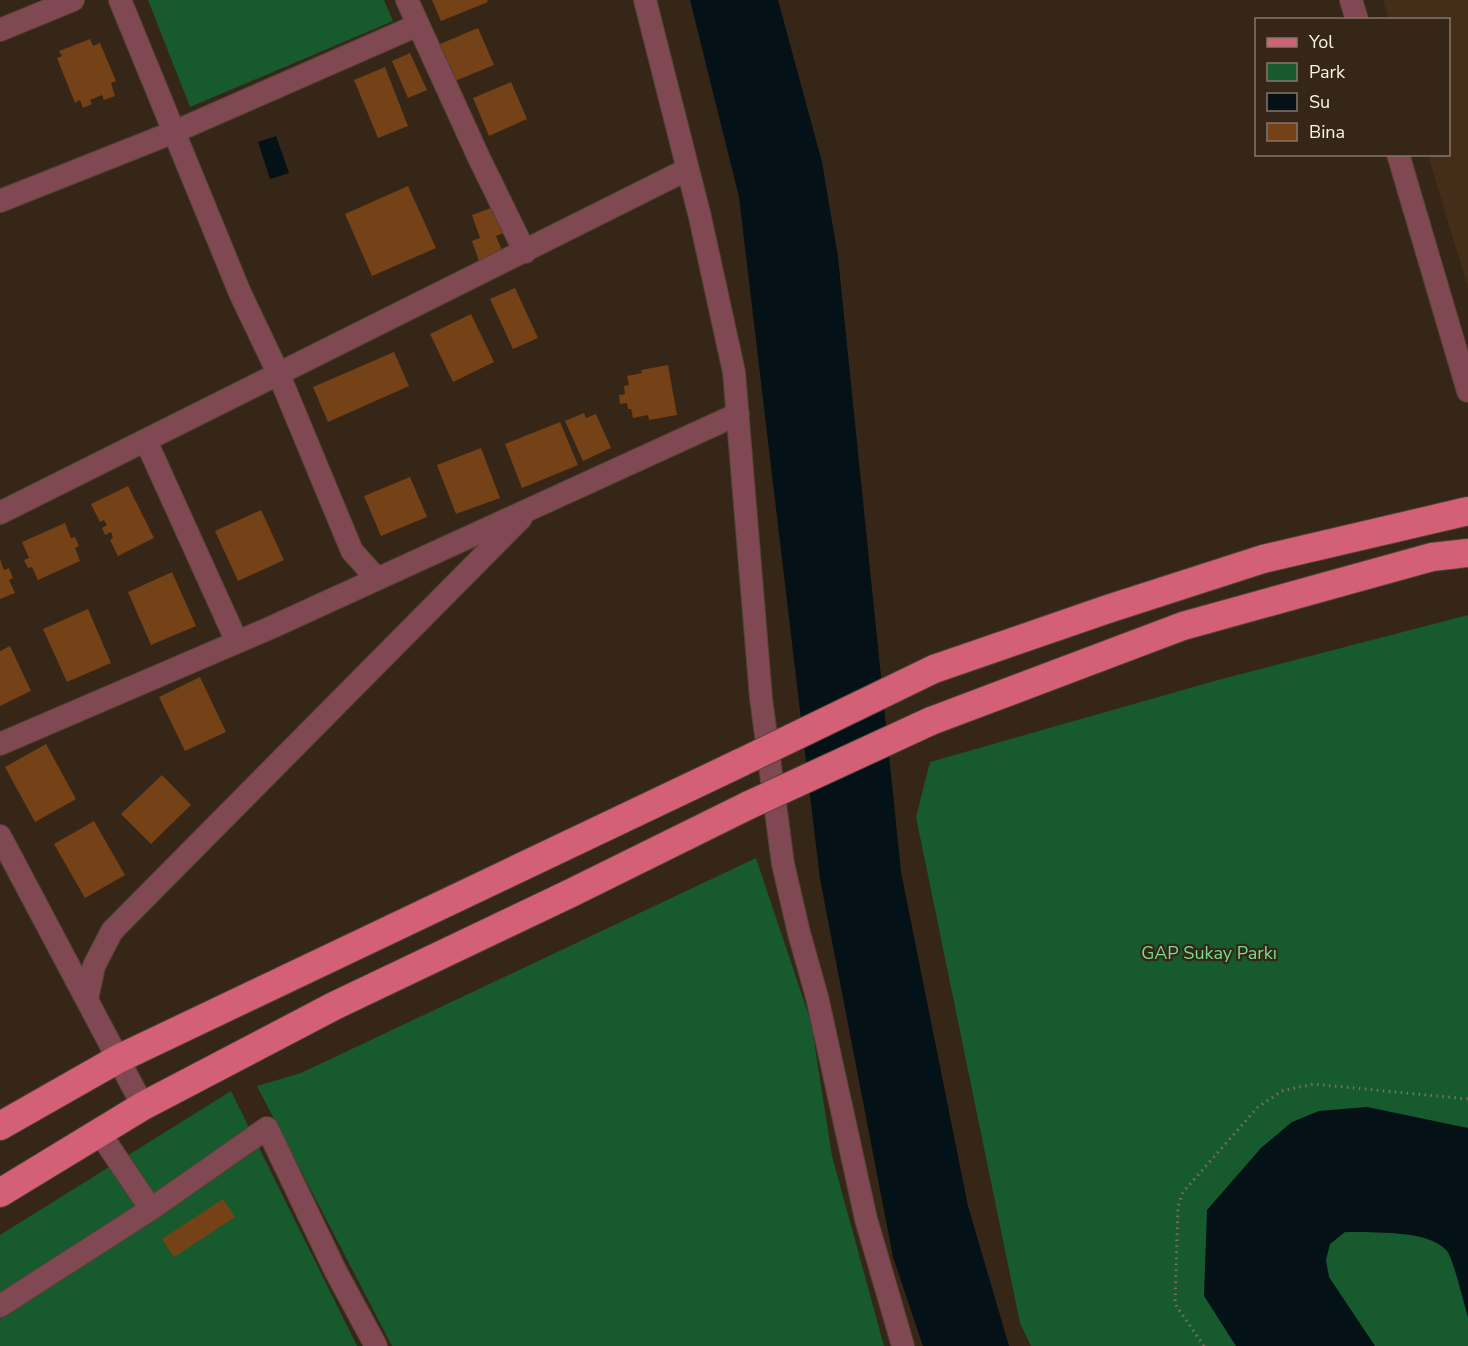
<svg xmlns="http://www.w3.org/2000/svg" width="1468" height="1346" font-family="'Nunito Sans',sans-serif">
  <style>
    .built { fill: #442e1a }
    .green { fill: #165a2d }
    .water { fill: #041116 }
    .building { fill: #754116 }
    .lines { fill: none; stroke-linecap: round; stroke-linejoin: round }
    .minor-casing { stroke: #524234; stroke-width: 24 }
    .major-casing { stroke: #524234; stroke-width: 30 }
    .path { stroke: #7d6f62; stroke-width: 3; stroke-dasharray: 1.5 4.5; stroke-linecap: butt }
    .minor { stroke: #804852; stroke-width: 22 }
    .major { stroke: #d46078; stroke-width: 28 }
    .major-bridge-casing { stroke: #524234; stroke-width: 30; stroke-linecap: butt }
    .major-bridge { stroke: #d46078; stroke-width: 28 }
    .labels { text-anchor: middle; stroke-width: 4.5; stroke-linejoin: round; paint-order: stroke }
    .park-label { font-size: 18px; fill: #77dd91; stroke: #362617 }
  </style>
  <rect width="100%" height="100%" fill="#362617"/>
  <!-- built -->
  <path class="built" d="M1383 0H1468V288L1428 155 1448 154V20L1389 19Z"/>
  <!-- green -->
  <path class="green" d="M148 0H384L393 21 190 107Z
    M1468 615V1346H1031L1020 1323 916 817 930 762 1218 680Z
    M756 858 811 1022 832 1156 884 1346H392L257 1086 301 1073Z
    M231 1091 357 1346H0V1235Z"/>
  <!-- water -->
  <path class="water" d="M690 0H778L822 162 838 257 901 872 968 1206 1009 1346H923L893 1257 820 879 739 197Z
    M276 136 289 173 270 179 258 142Z
    M1367 1107 1468 1128V1317C1464 1304 1453 1258 1447 1251 1429 1229 1372 1233 1345 1232L1330 1244 1326 1260 1329 1277 1375 1346H1236L1204 1296 1207 1210 1261 1148 1292 1122 1319 1111Z"/>
  <!-- building -->
  <path class="building" d="M432 0H487L488 2 441 21Z
    M478 28 494 65 455 81 440 44Z
    M90 39 93 46 100 43 116 81 111 83 115 96 104 100 102 95 90 100 92 104 83 108 80 100 75 103 57 58 62 56 59 51Z
    M410 53 427 90 408 98 392 61Z
    M385 67 408 126 378 138 354 80Z
    M511 82 527 119 489 136 473 98Z
    M408 186 436 248 372 276 345 214Z
    M494 207 504 233 496 236 503 253 479 261 472 241 480 238 472 215Z
    M515 288 538 338 513 349 490 299Z
    M471 314 494 362 453 382 430 334Z
    M394 352 409 386 328 422 313 387Z
    M668 365 677 415 649 420 648 415 633 418 631 409H628L627 403 620 404 619 395 625 394 624 386 629 385 627 376 642 373 641 370Z
    M584 413 586 418 596 414 611 448 583 461 565 421Z
    M560 422 578 465 522 488 505 444Z
    M481 448 500 498 456 514 437 465Z
    M410 477 427 517 381 536 364 496Z
    M128 486 154 538 118 556 110 540 113 538 111 532 105 535 102 528 107 525 104 520 100 522 91 504Z
    M261 510 284 560 238 581 215 531Z
    M65 523 71 538 75 537 79 546 75 548 80 561 38 580 32 567 28 568 24 560 29 558 22 542Z
    M0 559 4 570 9 568 13 578 9 580 15 593 0 599Z
    M172 572 196 626 151 645 128 592Z
    M88 609 111 663 67 682 43 629Z
    M10 646 31 691 0 706V651Z
    M200 677 226 732 185 751 159 697Z
    M46 744 76 799 35 822 5 767Z
    M162 775 191 805 151 844 121 814Z
    M94 821 125 875 85 898 54 844Z
    M223 1199 235 1217 174 1257 162 1239Z"/>
  <g class="lines">
    <defs>
      <path id="minor" d="M120 0 240 293 279 375 352 551 377 579
        M407 0 479 158 525 252
        M645 0 700 217 734 372 761 698 783 864 799 933 817 997 866 1219 903 1346
        M1351 0 1357 20
        M0 30 73 0
        M1398 154 1468 391
        M0 201 174 132 418 25
        M146 441 237 642
        M0 513 688 169
        M0 744 270 628 738 414
        M0 836 143 1106
        M87 999 94 966 112 931 521 518
        M99 1132 151 1209
        M0 1306 151 1209 267 1128 335 1270 376 1346"/>
      <path id="major" d="M934 669 1108 609 1263 559 1468 511
        M931 721 1183 626 1432 557 1468 553
        M0 1126 118 1059 742 762
        M0 1193 143 1106 334 1006 571 893 749 805"/>
    </defs>
    <!-- minor casing -->
    <use href="#minor" class="minor-casing"/>
    <!-- major casing -->
    <use href="#major" class="major-casing"/>
    <!-- path -->
    <path class="path" d="M1204 1346 1175 1304 1178 1206 1183 1192 1258 1107 1282 1091 1313 1084 1468 1099"/>
    <!-- minor -->
    <use href="#minor" class="minor"/>
    <!-- major -->
    <use href="#major" class="major"/>
    <defs>
      <path id="major-bridge" d="M742 762 934 669
        M749 805 931 721"/>
    </defs>
    <!-- major-bridge casing -->
    <use href="#major-bridge" class="major-bridge-casing"/>
    <!-- major-bridge -->
    <use href="#major-bridge" class="major-bridge"/>
  </g>
  <g class="labels">
    <!-- park labels -->
    <g class="park-label">
      <text x="1209" y="959">GAP Sukay Parkı</text>
    </g>
  </g>
  <!-- legend -->
  <rect x="1255" y="18" width="195" height="138" fill="#362617" stroke="#86776b" stroke-width="1.5"/>
  <rect x="1267" y="38" width="30" height="9" fill="#d46078" stroke="#86776b" stroke-width="1.5"/>
  <text x="1309" y="48" font-size="18" fill="#fdf1e8">Yol</text>
  <rect x="1267" y="63" width="30" height="18" fill="#165a2d" stroke="#86776b" stroke-width="1.5"/>
  <text x="1309" y="78" font-size="18" fill="#fdf1e8">Park</text>
  <rect x="1267" y="93" width="30" height="18" fill="#041116" stroke="#86776b" stroke-width="1.5"/>
  <text x="1309" y="108" font-size="18" fill="#fdf1e8">Su</text>
  <rect x="1267" y="123" width="30" height="18" fill="#754116" stroke="#86776b" stroke-width="1.5"/>
  <text x="1309" y="138" font-size="18" fill="#fdf1e8">Bina</text>
</svg>
